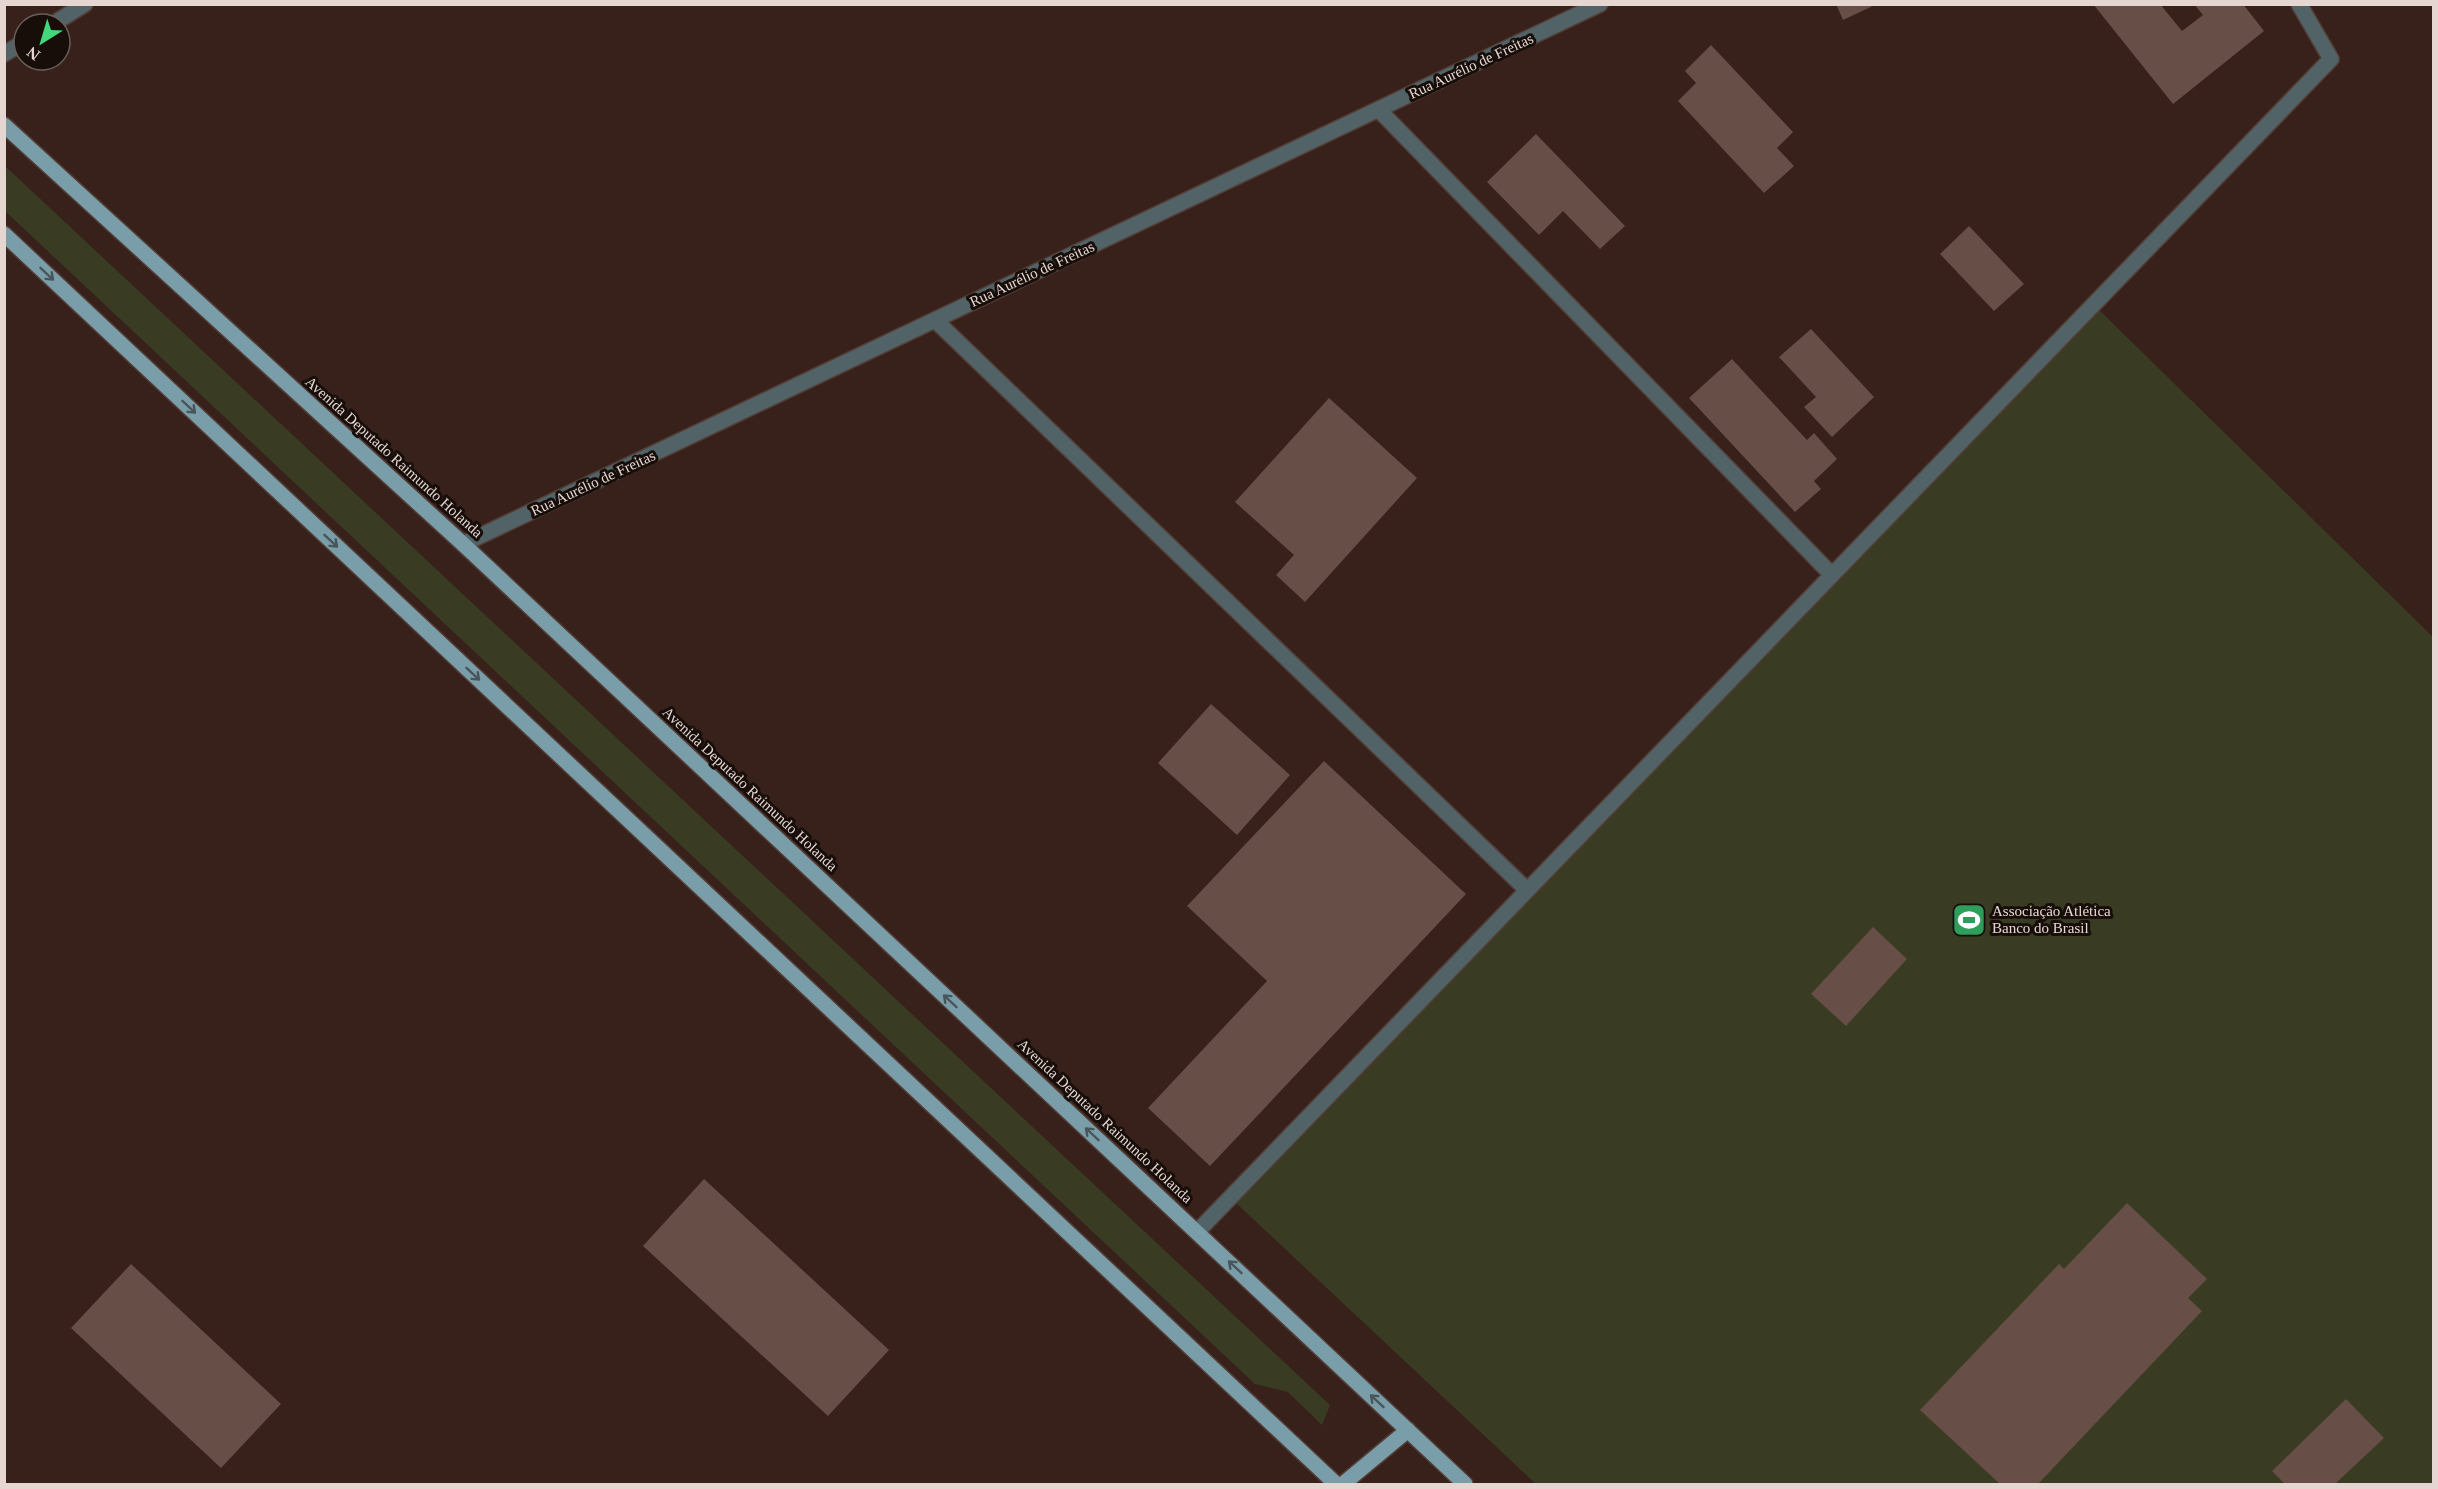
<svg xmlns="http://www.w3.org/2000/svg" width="2438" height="1489" font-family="'Times New Roman',serif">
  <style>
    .green { fill: #393c22 }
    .building { fill: #674e46 }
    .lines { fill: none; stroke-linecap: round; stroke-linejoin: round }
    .minor-casing { stroke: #533e37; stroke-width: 18 }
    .primary-casing { stroke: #533e37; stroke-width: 18 }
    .minor { stroke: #526368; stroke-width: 15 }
    .primary { stroke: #7a9ea9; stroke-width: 15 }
    .oneway { stroke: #48565a }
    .labels { text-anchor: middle; stroke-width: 6; stroke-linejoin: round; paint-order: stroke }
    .street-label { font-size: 15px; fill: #e5d6d1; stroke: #170e0a }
    .poi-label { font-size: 15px; fill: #e5d6d1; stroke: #170e0a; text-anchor: start }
  </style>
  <rect width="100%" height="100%" fill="#37211a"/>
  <!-- green -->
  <path class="green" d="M5 166 1330 1405 1322 1425 1288 1392 1255 1384 5 211Z
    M2093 304 2433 637V1484H1536L1235 1202Z"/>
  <!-- building -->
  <path class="building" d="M1836 4H1877L1843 20Z
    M2093 4H2160L2182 31 2203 15 2194 4H2243L2264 31 2173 104Z
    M1711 45 1793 132 1777 148 1794 166 1764 193 1678 101 1696 83 1685 71Z
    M1536 134 1625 226 1600 249 1563 211 1539 235 1487 182Z
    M1969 226 2024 284 1994 311 1940 254Z
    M1811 329 1874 397 1832 437 1804 407 1816 397 1779 357Z
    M1732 359 1807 440 1814 433 1837 459 1814 481 1821 489 1795 512 1689 398Z
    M1329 398 1417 478 1305 602 1276 575 1294 555 1235 502Z
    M1211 704 1290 775 1237 835 1158 763Z
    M1324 761 1466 894 1210 1166 1148 1108 1267 981 1187 906Z
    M1873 927 1907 959 1846 1026 1811 994Z
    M704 1179 889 1350 828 1416 643 1246Z
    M2127 1203 2207 1279 2188 1298 2202 1311 2038 1484H2000L1920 1410 2059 1264 2064 1269Z
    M131 1264 281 1404 221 1468 71 1328Z
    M2346 1399 2384 1438 2335 1484H2285L2272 1471Z"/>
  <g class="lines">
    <defs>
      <path id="minor" d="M53 24 85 4
        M4 54 24 42
        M1379 110 1832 575
        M935 320 1527 890
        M463 544 1600 4
        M1197 1232 2331 59 2299 4"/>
      <path id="primary" d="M4 125 463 544 1465 1484
        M4 234 1336 1484
        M1343 1484 1408 1430"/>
    </defs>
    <!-- minor casing -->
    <use href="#minor" class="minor-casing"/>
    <!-- primary casing -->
    <use href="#primary" class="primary-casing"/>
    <!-- minor -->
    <use href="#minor" class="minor"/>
    <!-- primary -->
    <use href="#primary" class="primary"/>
  </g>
  <!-- one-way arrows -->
  <defs><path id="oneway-shaft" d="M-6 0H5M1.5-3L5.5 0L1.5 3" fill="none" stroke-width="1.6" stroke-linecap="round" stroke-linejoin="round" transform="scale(1.5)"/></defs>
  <g class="oneway">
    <use href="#oneway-shaft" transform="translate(47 274) rotate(43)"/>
    <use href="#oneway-shaft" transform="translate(189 407) rotate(43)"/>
    <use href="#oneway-shaft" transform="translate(331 541) rotate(43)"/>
    <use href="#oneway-shaft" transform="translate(473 674) rotate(43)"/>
    <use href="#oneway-shaft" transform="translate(950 1001) rotate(-137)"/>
    <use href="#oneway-shaft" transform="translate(1092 1134) rotate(-137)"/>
    <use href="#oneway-shaft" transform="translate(1235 1267) rotate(-137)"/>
    <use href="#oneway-shaft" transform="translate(1377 1401) rotate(-137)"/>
  </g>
  <!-- icons -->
  <defs>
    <symbol id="stadium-square" viewBox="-11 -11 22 22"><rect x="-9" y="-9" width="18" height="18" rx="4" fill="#2e9e5b" stroke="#170e0a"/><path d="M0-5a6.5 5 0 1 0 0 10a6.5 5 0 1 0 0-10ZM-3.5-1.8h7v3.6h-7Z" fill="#fff"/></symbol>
  </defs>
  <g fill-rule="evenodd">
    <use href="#stadium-square" x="1950" y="901" width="38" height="38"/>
  </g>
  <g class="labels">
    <!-- street labels -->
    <g class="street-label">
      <text transform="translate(1471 66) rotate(-25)" y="5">Rua Aurélio de Freitas</text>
      <text transform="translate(1032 274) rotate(-25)" y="5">Rua Aurélio de Freitas</text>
      <text transform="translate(394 457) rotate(42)" y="5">Avenida Deputado Raimundo Holanda</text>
      <text transform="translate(593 483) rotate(-25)" y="5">Rua Aurélio de Freitas</text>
      <text transform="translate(750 789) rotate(43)" y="5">Avenida Deputado Raimundo Holanda</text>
      <text transform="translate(1105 1121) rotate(43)" y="5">Avenida Deputado Raimundo Holanda</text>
    </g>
    <!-- poi labels -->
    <g class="poi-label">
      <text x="1992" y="916">Associação Atlética<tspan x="1992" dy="17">Banco do Brasil</tspan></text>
    </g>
  </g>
  <!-- border -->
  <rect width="2438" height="1489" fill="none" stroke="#e5d6d1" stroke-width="12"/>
  <!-- north arrow -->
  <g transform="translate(42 42) rotate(217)"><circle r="28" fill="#170e0a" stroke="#695e5a" stroke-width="1.5"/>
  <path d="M0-4.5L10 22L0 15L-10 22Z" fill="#43d77b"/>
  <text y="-9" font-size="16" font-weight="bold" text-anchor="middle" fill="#e5d6d1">N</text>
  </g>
</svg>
